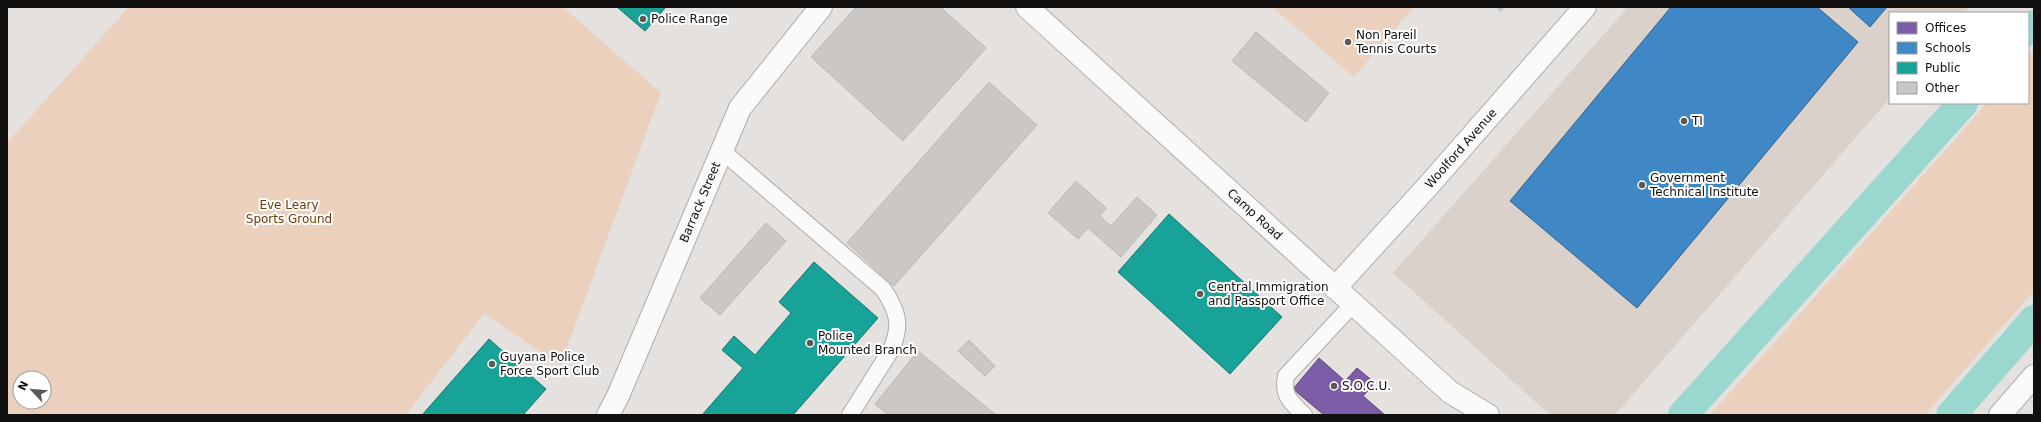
<svg xmlns="http://www.w3.org/2000/svg" width="2041" height="422" font-family="'DejaVu Sans',sans-serif">
  <style>
    .built { fill: #dad1ca }
    .green { fill: #ebd0bd; fill-rule: evenodd }
    .offices { fill: #7b5ea7; stroke: #5c4779 }
    .schools { fill: #3f88c5; stroke: #32648e }
    .public { fill: #17a398; stroke: #16776f }
    .lines { fill: none; stroke-linecap: round; stroke-linejoin: round }
    .canal { stroke: #9ad8cf; stroke-width: 30 }
    .building { fill: #cac7c4; stroke: #bcbab8 }
    .service-casing { stroke: #aeaba8; stroke-width: 18 }
    .minor-casing { stroke: #aeaba8; stroke-width: 24 }
    .tertiary-casing { stroke: #aeaba8; stroke-width: 24 }
    .secondary-casing { stroke: #aeaba8; stroke-width: 24 }
    .service { stroke: #fbfafa; stroke-width: 16 }
    .minor { stroke: #fbfafa; stroke-width: 22 }
    .tertiary { stroke: #fbfafa; stroke-width: 22 }
    .secondary { stroke: #fbfafa; stroke-width: 22 }
    .poi-dot { fill: #5c5957; stroke: #fff; stroke-width: 1.5 }
    .labels { text-anchor: middle; stroke-width: 4; stroke-linejoin: round; paint-order: stroke }
    .poi-label { font-size: 12px; fill: #12100e; stroke: #fff; text-anchor: start }
    .street-label { font-size: 12px; fill: #12100e; stroke: #fff }
    .park-label { font-size: 12px; fill: #6f3b06; stroke: #fff }
  </style>
  <rect width="100%" height="100%" fill="#e4e1de"/>
  <!-- built -->
  <path class="built" d="M1628 7H1969L1964 13H1890V98L1615 415H1550L1393 273Z"/>
  <!-- green -->
  <path class="green" d="M129 7H563L661 93 560 366 484 313 406 415H7V143ZM20 378H44V402H20Z
    M1272 7H1414L1354 77Z
    M2034 50V291L1925 415H1710L1987 103H2028V57Z"/>
  <!-- offices -->
  <path class="offices" d="M1319 358 1345 381 1357 368 1375 383 1363 396 1385 415H1324L1293 389Z"/>
  <!-- schools -->
  <path class="schools" d="M1671 7H1817L1858 42 1637 308 1510 201Z
    M1848 7H1887L1870 27Z"/>
  <!-- public -->
  <path class="public" d="M617 7H666L645 31Z
    M1169 214 1282 317 1230 374 1118 272Z
    M814 262 878 318 793 415H702L743 368 722 350 734 336 755 355 791 313 779 302Z
    M489 339 546 389 523 415H422Z"/>
  <g class="lines">
    <!-- canal -->
    <path class="canal" d="M2028 31 2034 25
      M1683 415 1963 103
      M1951 415 2034 320"/>
  </g>
  <!-- building -->
  <path class="building" d="M856 7H940L986 48 903 141 811 57Z
    M1496 7H1504L1501 11Z
    M1256 32 1329 93 1306 122 1232 61Z
    M989 82 1037 125 894 286 847 243Z
    M1076 181 1106 208 1100 216 1111 226 1137 197 1157 215 1121 257 1088 228 1078 239 1048 213Z
    M766 223 786 241 720 315 700 298Z
    M969 340 995 366 985 376 958 351Z
    M918 351 996 415H888L875 404Z"/>
  <g class="lines">
    <defs>
      <path id="service" d="M721 150 883 289C898 311 902 325 891 350L850 415
        M1304 415C1291 402 1282 396 1286 376L1354 303"/>
      <g id="minor">
        <path id="s1" d="M1335 288 1428 186 1585 7"/>
        <path id="s2" d="M608 415 618 396 740 108 821 7"/>
      </g>
      <path id="tertiary" d="M2000 415 2034 376"/>
      <g id="secondary">
        <path id="s3" d="M1027 7 1450 392 1488 415"/>
      </g>
    </defs>
    <!-- service casing -->
    <use href="#service" class="service-casing"/>
    <!-- minor casing -->
    <use href="#minor" class="minor-casing"/>
    <!-- tertiary casing -->
    <use href="#tertiary" class="tertiary-casing"/>
    <!-- secondary casing -->
    <use href="#secondary" class="secondary-casing"/>
    <!-- service -->
    <use href="#service" class="service"/>
    <!-- minor -->
    <use href="#minor" class="minor"/>
    <!-- tertiary -->
    <use href="#tertiary" class="tertiary"/>
    <!-- secondary -->
    <use href="#secondary" class="secondary"/>
  </g>
  <!-- markers -->
  <g class="poi-dot">
    <circle cx="643" cy="19" r="4"/>
    <circle cx="1348" cy="42" r="4"/>
    <circle cx="1684" cy="121" r="4"/>
    <circle cx="1642" cy="185" r="4"/>
    <circle cx="1200" cy="294" r="4"/>
    <circle cx="810" cy="343" r="4"/>
    <circle cx="492" cy="364" r="4"/>
    <circle cx="1334" cy="386" r="4"/>
  </g>
  <g class="labels">
    <!-- poi labels -->
    <g class="poi-label">
      <text x="651" y="23">Police Range</text>
      <text x="1356" y="39">Non Pareil<tspan x="1356" dy="14">Tennis Courts</tspan></text>
      <text x="1692" y="125">TI</text>
      <text x="1650" y="182">Government<tspan x="1650" dy="14">Technical Institute</tspan></text>
      <text x="1208" y="291">Central Immigration<tspan x="1208" dy="14">and Passport Office</tspan></text>
      <text x="818" y="340">Police<tspan x="818" dy="14">Mounted Branch</tspan></text>
      <text x="500" y="361">Guyana Police<tspan x="500" dy="14">Force Sport Club</tspan></text>
      <text x="1342" y="390">S.O.C.U.</text>
    </g>
    <!-- street labels -->
    <g class="street-label">
      <text dy="4" stroke="none"><textPath href="#s1" startOffset="188">Woolford Avenue</textPath></text>
      <text dy="4" stroke="none"><textPath href="#s2" startOffset="232">Barrack Street</textPath></text>
      <text dy="4" stroke="none"><textPath href="#s3" startOffset="308">Camp Road</textPath></text>
    </g>
    <!-- park labels -->
    <g class="park-label">
      <text x="289" y="209">Eve Leary<tspan x="289" dy="14">Sports Ground</tspan></text>
    </g>
  </g>
  <!-- border -->
  <rect width="2041" height="422" fill="none" stroke="#12100e" stroke-width="16"/>
  <!-- legend -->
  <rect x="1889" y="12" width="140" height="92" fill="#ffffff" stroke="#a09f9f"/>
  <rect x="1897" y="22" width="20" height="12" fill="#7b5ea7" stroke="#a09f9f"/>
  <text x="1925" y="32" font-size="12" fill="#12100e">Offices</text>
  <rect x="1897" y="42" width="20" height="12" fill="#3f88c5" stroke="#a09f9f"/>
  <text x="1925" y="52" font-size="12" fill="#12100e">Schools</text>
  <rect x="1897" y="62" width="20" height="12" fill="#17a398" stroke="#a09f9f"/>
  <text x="1925" y="72" font-size="12" fill="#12100e">Public</text>
  <rect x="1897" y="82" width="20" height="12" fill="#cac7c4" stroke="#a09f9f"/>
  <text x="1925" y="92" font-size="12" fill="#12100e">Other</text>
  <!-- north arrow -->
  <g transform="translate(32 390) rotate(296)"><circle r="19" fill="#ffffff" stroke="#a09f9f"/>
  <path d="M0-3L7 15L0 10L-7 15Z" fill="#5c5957"/>
  <text y="-6" font-size="11" font-weight="bold" text-anchor="middle" fill="#12100e">N</text>
  </g>
</svg>
